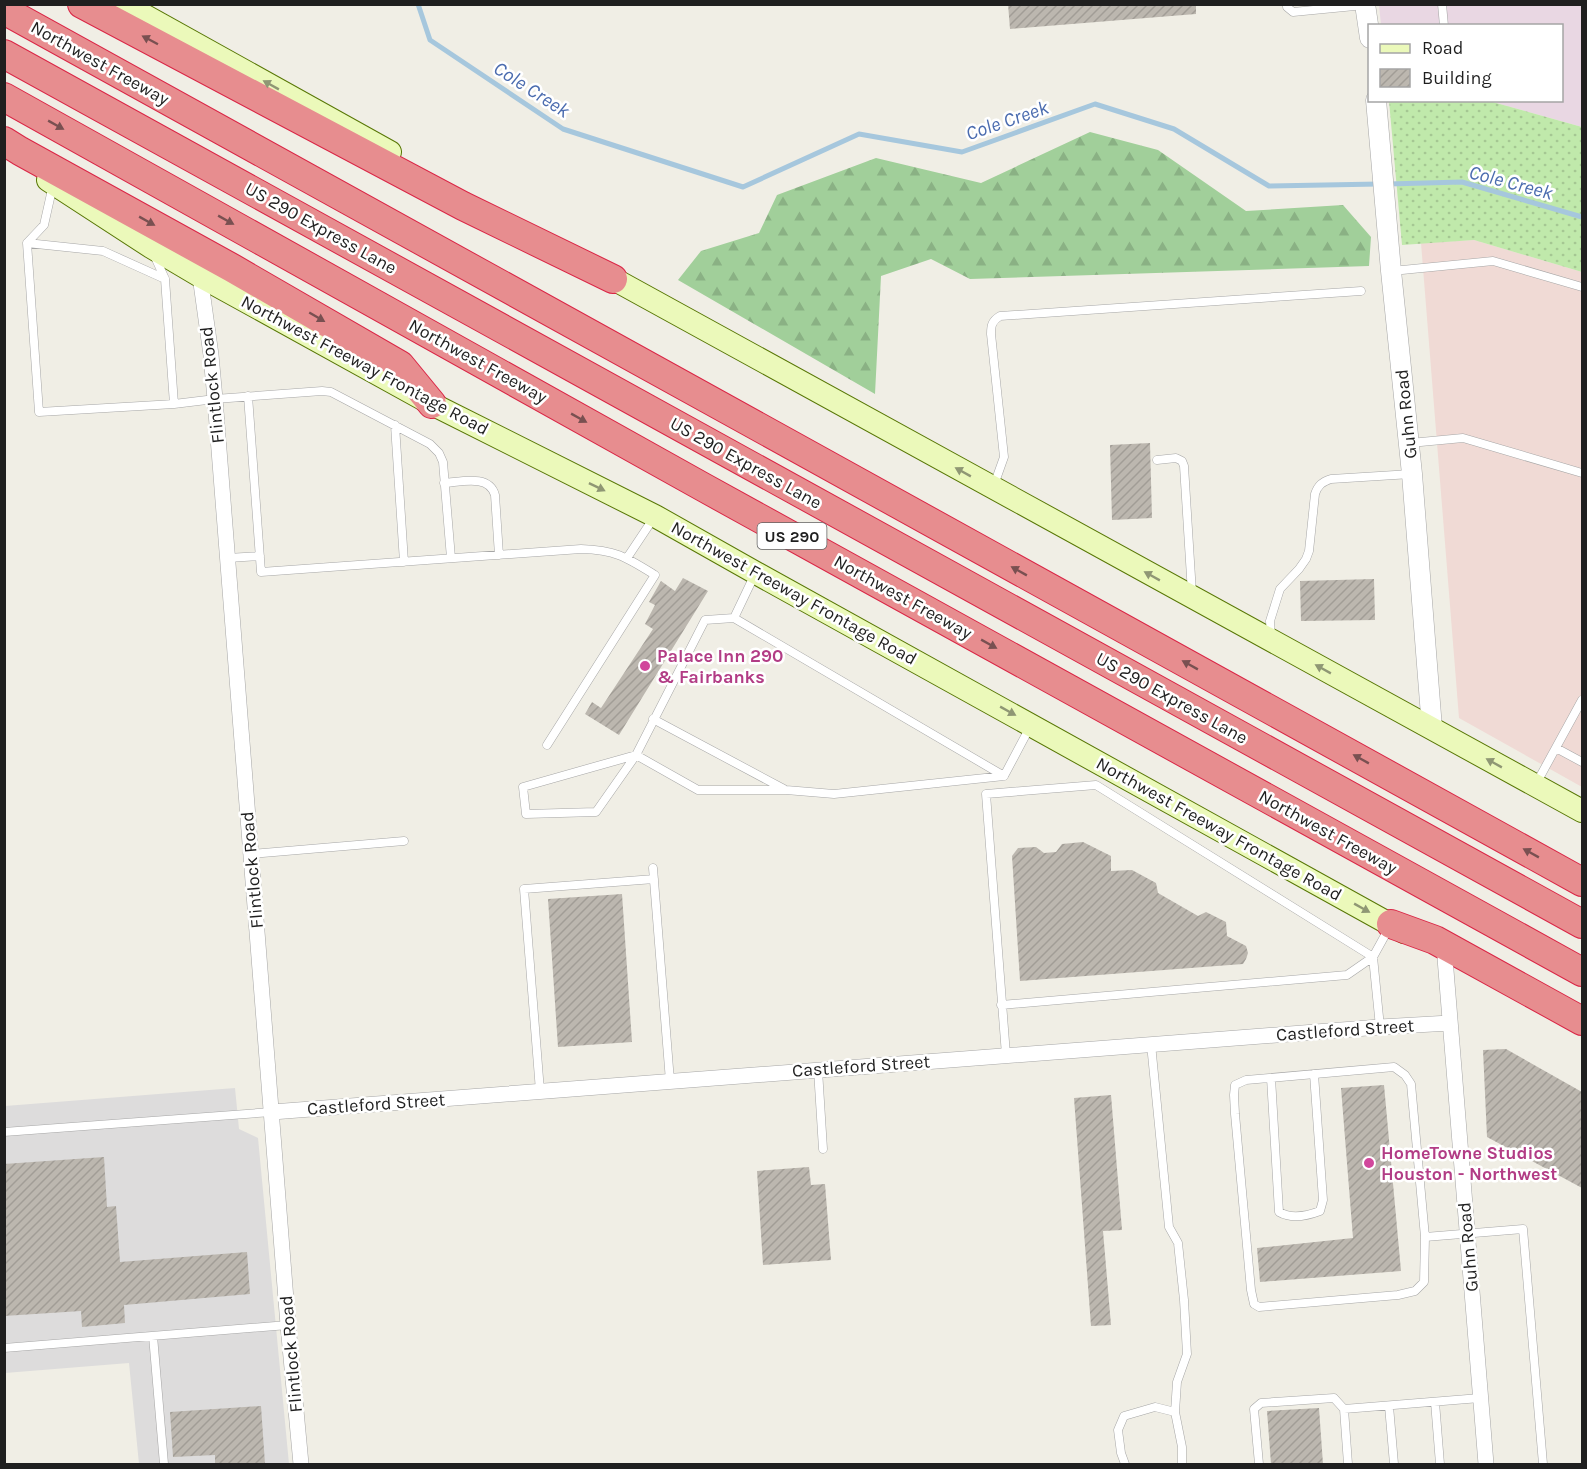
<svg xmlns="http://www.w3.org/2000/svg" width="1587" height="1469" font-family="Karla,sans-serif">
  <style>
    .residential { fill: #dddcdc }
    .commercial { fill: #f0dad5 }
    .industrial { fill: #e9d7e3 }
    .grass { fill: url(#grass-dots) }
    .forest { fill: url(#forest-firs) }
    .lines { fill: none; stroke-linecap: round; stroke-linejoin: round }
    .stream { stroke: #a6c7dd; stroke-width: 5 }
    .building { fill: url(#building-hatch) }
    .service-casing { stroke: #a6a6a6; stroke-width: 9 }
    .minor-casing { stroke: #a6a6a6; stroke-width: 16 }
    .tertiary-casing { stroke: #a6a6a6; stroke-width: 21 }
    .secondary-casing { stroke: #587705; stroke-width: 24 }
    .motorway-casing { stroke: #da2646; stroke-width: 30 }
    .service { stroke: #fff; stroke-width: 8 }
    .minor { stroke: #fff; stroke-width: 15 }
    .tertiary { stroke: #fff; stroke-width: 20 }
    .secondary { stroke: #ebf9ba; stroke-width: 22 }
    .motorway { stroke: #e78d8f; stroke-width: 28 }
    .oneway { fill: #795051 }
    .oneway2 { fill: #8f9774 }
    .hotel-dot { fill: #d1479c; stroke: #fff; stroke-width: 2 }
    .labels { text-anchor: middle; stroke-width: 5; stroke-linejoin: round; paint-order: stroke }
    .shield { fill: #fff; stroke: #626262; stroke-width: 1.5 }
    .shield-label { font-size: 16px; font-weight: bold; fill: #1f1f1f }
    .street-label { font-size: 18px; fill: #1f1f1f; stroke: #fff }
    .hotel-label { font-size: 18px; font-weight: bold; fill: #b23c85; stroke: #fff; text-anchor: start }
    .water-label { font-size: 20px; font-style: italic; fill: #4b6caf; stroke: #fff }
  </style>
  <defs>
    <pattern id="grass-dots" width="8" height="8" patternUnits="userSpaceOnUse" patternTransform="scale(1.5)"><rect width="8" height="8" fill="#c0e9ab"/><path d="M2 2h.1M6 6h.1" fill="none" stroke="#a5c793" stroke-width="1.8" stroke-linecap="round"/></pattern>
    <pattern id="forest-firs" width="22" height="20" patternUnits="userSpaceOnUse" patternTransform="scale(1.5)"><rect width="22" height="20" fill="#a1cf9a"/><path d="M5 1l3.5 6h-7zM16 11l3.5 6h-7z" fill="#8ab184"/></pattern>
    <pattern id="building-hatch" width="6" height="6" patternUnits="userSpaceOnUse" patternTransform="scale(1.5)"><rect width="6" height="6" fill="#bcb7af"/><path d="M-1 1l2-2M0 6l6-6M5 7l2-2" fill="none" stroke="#a19d96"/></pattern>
  </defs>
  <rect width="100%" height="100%" fill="#f0eee5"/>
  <!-- residential -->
  <path class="residential" d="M235 1088 239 1129 258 1138 289 1464H139L129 1363 5 1373V1106Z"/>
  <!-- commercial -->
  <path class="commercial" d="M1474 240 1582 272V787L1459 718 1421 243Z"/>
  <!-- industrial -->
  <path class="industrial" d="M1379 5H1582V127L1489 101 1562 100V26L1381 25Z"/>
  <!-- grass -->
  <path class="grass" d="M1389 101H1489L1582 127V272L1474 240 1402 245Z"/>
  <!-- forest -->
  <path class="forest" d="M1090 132 1158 150 1246 211 1343 205 1371 237 1369 266 970 279 931 259 881 276 875 394 678 280 701 251 759 233 777 195 876 158 981 183Z"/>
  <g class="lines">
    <!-- stream -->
    <path class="stream" d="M418 4 430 40 563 129 743 187 859 134 962 152 1095 104 1174 129 1269 186 1379 184
      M1388 184 1462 182 1582 217"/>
  </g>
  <!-- building -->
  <path class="building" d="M1008 4H1196V14L1010 29Z
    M1150 443 1152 518 1112 520 1110 445Z
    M683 578 708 591 619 735 585 714 592 702 601 708 653 629 645 624 655 605 649 602 661 581 675 591Z
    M1374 579 1375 620 1301 621 1300 581Z
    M1083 842 1111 856V871L1132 870 1156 883 1158 893 1198 916 1206 912 1226 922 1227 936 1246 946 1248 953 1246 959 1243 964 1020 981 1012 856 1018 848 1036 847 1044 853 1056 852 1062 844Z
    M622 894 632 1042 558 1047 548 899Z
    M1506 1049 1582 1092V1188L1487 1137 1483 1050Z
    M1384 1085 1401 1271 1260 1282 1257 1248 1353 1238 1341 1088Z
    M1111 1095 1122 1230 1103 1231 1111 1325 1091 1326 1074 1098Z
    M104 1157 107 1207 116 1206 120 1262 247 1252 250 1294 124 1305 125 1323 82 1327 81 1311 4 1316V1164Z
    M809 1167 811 1185 825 1184 831 1260 763 1265 757 1171Z
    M261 1406 265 1464H215V1455L173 1457 170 1412Z
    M1319 1408 1323 1464H1271L1267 1411Z"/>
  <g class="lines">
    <defs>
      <path id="service" d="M1287 4V7L1293 12 1365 5
        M1442 4 1444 26
        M53 185 44 225 27 243 39 412 174 404 215 399 322 391 331 392 430 444 439 453 443 462 451 558
        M27 243 103 251 165 279
        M155 257 165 279 174 404
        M1392 271 1493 261 1582 287
        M248 396 261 572 581 549C616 550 626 557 655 575L547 745
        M395 425 404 562
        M1410 443 1463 438 1582 473
        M1157 460 1176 458 1182 461 1184 466 1192 593
        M444 483C461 482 489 474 495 495L499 555
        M994 485 1004 457 991 334C991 325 992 321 1000 316L1361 291
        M228 558 260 556
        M627 558 653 519
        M755 574 734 618 1004 776 1030 727
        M734 618 705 620 636 755 523 787 526 814 596 812 636 755 698 790H786L834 794 1004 776
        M1271 636 1270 621 1280 589 1299 569 1306 559 1309 551 1315 494C1318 485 1322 482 1331 479L1411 474
        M653 719 784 789
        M1556 748 1582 762
        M1536 784 1582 700
        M251 854 404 841
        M653 868 670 1081
        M1001 1005 1347 975 1373 957 1389 928
        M1151 1044 1169 1227 1178 1243 1184 1300 1187 1354 1177 1382 1175 1412 1182 1447V1464
        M1006 1055 986 794 1096 785 1373 957 1380 1027
        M818 1070 823 1149
        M1271 1078 1279 1212C1291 1219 1307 1216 1320 1211L1323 1200 1314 1074
        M540 1091 524 889 654 879
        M4 1132 272 1112
        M1425 1237 1424 1282 1415 1291 1398 1295 1259 1307 1254 1304 1251 1290 1235 1114 1234 1095 1235 1085 1246 1080 1394 1067 1405 1075 1411 1084 1425 1237 1523 1229 1543 1464
        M153 1336 164 1464
        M4 1348 288 1325
        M1435 1402 1440 1464
        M1389 1406 1394 1464
        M1125 1464 1121 1453 1118 1430 1124 1416 1155 1407 1175 1412
        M1259 1464 1254 1409 1261 1403 1334 1398 1344 1409
        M1348 1464 1344 1409 1480 1398"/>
      <path id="minor" d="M200 276 211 355 215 399 288 1325 301 1464
        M1445 958 1486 1464
        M272 1112 1380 1027 1450 1023"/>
      <path id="tertiary" d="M1365 4 1370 38
        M1376 100 1391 271 1412 474 1432 728"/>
      <path id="secondary" d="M124 4 390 152
        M48 180 151 247 200 276 432 404 655 516 756 573 1404 932
        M599 271 1582 811"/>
      <path id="motorway" d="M82 4 463 206 613 279
        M4 10 1582 882
        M4 54 1582 924
        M4 97 703 487 1582 972
        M4 141 20 151 232 268 400 365 432 404
        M1391 924 1435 940 1582 1021"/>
    </defs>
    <!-- service casing -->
    <use href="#service" class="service-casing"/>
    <!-- minor casing -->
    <use href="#minor" class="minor-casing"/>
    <!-- tertiary casing -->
    <use href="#tertiary" class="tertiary-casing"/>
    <!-- secondary casing -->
    <use href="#secondary" class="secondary-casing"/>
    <!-- motorway casing -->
    <use href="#motorway" class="motorway-casing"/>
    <!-- service -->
    <use href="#service" class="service"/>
    <!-- minor -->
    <use href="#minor" class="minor"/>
    <!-- tertiary -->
    <use href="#tertiary" class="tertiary"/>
    <!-- secondary -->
    <use href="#secondary" class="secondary"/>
    <!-- motorway -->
    <use href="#motorway" class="motorway"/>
  </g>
  <!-- one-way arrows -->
  <defs><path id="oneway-solid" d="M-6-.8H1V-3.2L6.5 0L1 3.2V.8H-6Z" transform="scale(1.5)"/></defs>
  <g class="oneway">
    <use href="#oneway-solid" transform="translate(150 40) rotate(-152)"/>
    <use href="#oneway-solid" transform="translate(56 125) rotate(29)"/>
    <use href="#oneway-solid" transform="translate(226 220) rotate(29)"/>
    <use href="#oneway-solid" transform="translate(147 221) rotate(29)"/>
    <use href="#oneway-solid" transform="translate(317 317) rotate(30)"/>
    <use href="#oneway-solid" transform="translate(579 418) rotate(29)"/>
    <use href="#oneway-solid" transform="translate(1019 571) rotate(-151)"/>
    <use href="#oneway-solid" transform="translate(989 644) rotate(29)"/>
    <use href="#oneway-solid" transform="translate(1190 665) rotate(-151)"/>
    <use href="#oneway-solid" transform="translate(1361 759) rotate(-151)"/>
    <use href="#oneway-solid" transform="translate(1531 853) rotate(-151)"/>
  </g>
  <g class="oneway2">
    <use href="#oneway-solid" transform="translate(271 85) rotate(-151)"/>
    <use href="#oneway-solid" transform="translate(963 472) rotate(-151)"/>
    <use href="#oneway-solid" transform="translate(597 487) rotate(26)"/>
    <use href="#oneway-solid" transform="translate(1152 576) rotate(-151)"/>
    <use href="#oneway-solid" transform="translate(1323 669) rotate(-151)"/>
    <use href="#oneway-solid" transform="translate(1008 711) rotate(29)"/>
    <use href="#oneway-solid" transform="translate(1494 763) rotate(-151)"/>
    <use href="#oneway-solid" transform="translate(1362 908) rotate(29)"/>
  </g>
  <!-- markers -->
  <g class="hotel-dot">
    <circle cx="645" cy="666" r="6"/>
    <circle cx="1369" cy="1163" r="6"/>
  </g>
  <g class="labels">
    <!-- shield labels -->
    <rect class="shield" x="757.5" y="523" width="69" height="26" rx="4.5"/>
    <g class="shield-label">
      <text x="792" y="542">US 290</text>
    </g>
    <!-- street labels -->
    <g class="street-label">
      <text transform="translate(100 63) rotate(29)" y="6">Northwest Freeway</text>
      <text transform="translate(321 228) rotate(29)" y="6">US 290 Express Lane</text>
      <text transform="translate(478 361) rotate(29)" y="6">Northwest Freeway</text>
      <text transform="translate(365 365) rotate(28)" y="6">Northwest Freeway Frontage Road</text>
      <text transform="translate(212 385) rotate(-96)" y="6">Flintlock Road</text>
      <text transform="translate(1406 414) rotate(-96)" y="6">Guhn Road</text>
      <text transform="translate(746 463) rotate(29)" y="6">US 290 Express Lane</text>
      <text transform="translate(794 593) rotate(29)" y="6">Northwest Freeway Frontage Road</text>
      <text transform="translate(903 597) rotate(29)" y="6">Northwest Freeway</text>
      <text transform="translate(1172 698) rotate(29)" y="6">US 290 Express Lane</text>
      <text transform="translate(1219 829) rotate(29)" y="6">Northwest Freeway Frontage Road</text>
      <text transform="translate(1328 832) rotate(29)" y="6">Northwest Freeway</text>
      <text transform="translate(252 870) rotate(-95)" y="6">Flintlock Road</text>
      <text transform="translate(1345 1030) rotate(-4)" y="6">Castleford Street</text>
      <text transform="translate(861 1066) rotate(-4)" y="6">Castleford Street</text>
      <text transform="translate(376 1104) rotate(-4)" y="6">Castleford Street</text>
      <text transform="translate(1468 1247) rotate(-95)" y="6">Guhn Road</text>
      <text transform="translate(291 1354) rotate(-95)" y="6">Flintlock Road</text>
    </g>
    <!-- hotel labels -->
    <g class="hotel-label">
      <text x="657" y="662">Palace Inn 290<tspan x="657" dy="21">&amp; Fairbanks</tspan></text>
      <text x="1381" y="1159">HomeTowne Studios<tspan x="1381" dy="21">Houston - Northwest</tspan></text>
    </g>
    <!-- water labels -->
    <g class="water-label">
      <text transform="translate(532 89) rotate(33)" y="7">Cole Creek</text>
      <text transform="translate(1007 120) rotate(-19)" y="7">Cole Creek</text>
      <text transform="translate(1511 182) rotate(15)" y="7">Cole Creek</text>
    </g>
  </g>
  <!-- border -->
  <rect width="1587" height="1469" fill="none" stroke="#1f1f1f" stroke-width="12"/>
  <!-- legend -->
  <rect x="1368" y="24" width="195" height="78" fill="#ffffff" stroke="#a5a5a5" stroke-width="1.5"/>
  <rect x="1380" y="44" width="30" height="9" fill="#ebf9ba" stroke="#a5a5a5" stroke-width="1.5"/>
  <text x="1422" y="54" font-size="18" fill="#1f1f1f">Road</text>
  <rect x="1380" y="69" width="30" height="18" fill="url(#building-hatch)" stroke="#a5a5a5" stroke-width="1.5"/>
  <text x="1422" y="84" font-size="18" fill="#1f1f1f">Building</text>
</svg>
